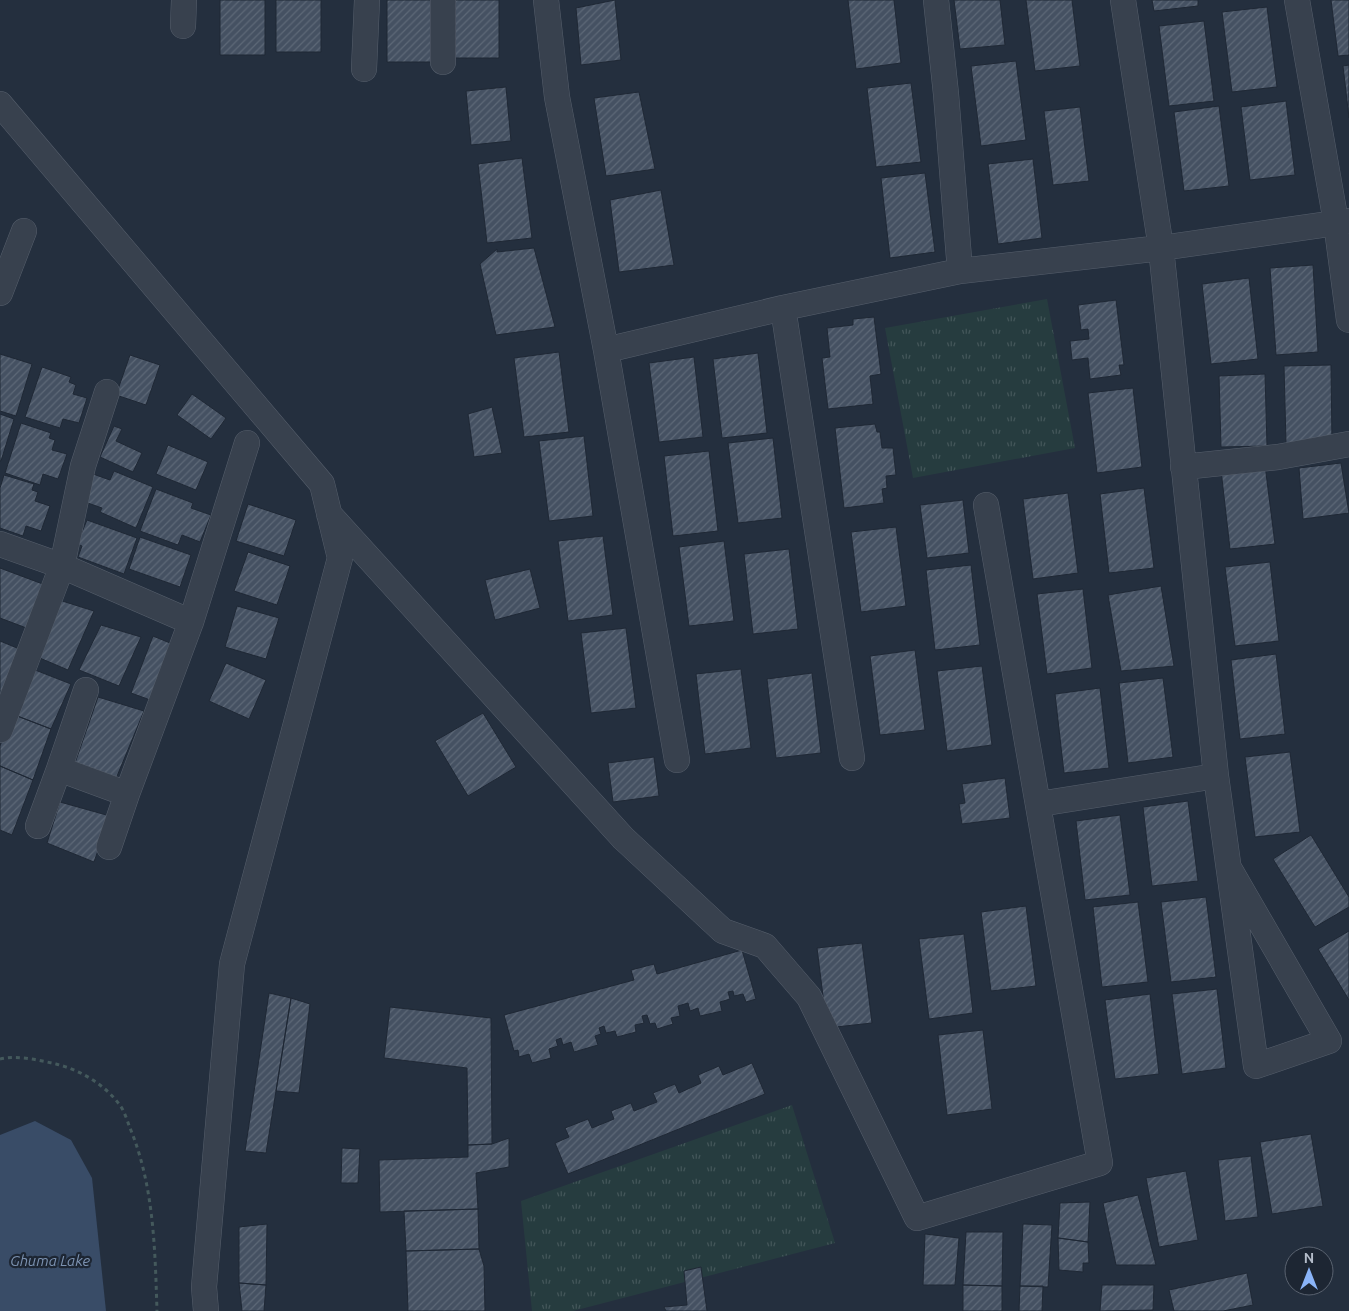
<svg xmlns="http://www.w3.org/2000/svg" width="1349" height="1311" font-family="Ubuntu,sans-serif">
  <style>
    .grass { fill: url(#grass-tufts) }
    .water { fill: #394c67 }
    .building { fill: url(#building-hatch); stroke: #1f2835 }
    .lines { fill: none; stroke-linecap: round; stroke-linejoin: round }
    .street-casing { stroke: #565f6c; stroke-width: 26 }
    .path { stroke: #44595c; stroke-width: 3; stroke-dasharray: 4 4; stroke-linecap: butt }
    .street { stroke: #38414e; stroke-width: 25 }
    .labels { text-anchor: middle; stroke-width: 4.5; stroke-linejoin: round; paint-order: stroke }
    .water-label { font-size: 15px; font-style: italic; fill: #7c92b1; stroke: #1d2633 }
  </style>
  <defs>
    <pattern id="grass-tufts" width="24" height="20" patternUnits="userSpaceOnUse" patternTransform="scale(1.25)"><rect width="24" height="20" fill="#263c3f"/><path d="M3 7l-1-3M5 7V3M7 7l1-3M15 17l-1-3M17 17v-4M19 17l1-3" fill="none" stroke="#435659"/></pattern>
    <pattern id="building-hatch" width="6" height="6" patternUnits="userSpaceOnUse" patternTransform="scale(1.25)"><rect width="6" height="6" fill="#455162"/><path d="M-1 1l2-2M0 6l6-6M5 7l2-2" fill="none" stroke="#5d6877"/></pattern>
  </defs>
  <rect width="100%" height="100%" fill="#242f3e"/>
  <!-- grass -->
  <path class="grass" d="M1047 299 1075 448 913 478 885 328Z
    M792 1105 835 1243 573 1311H532L521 1201Z"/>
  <!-- water -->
  <path class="water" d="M35 1121 71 1140 92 1178 106 1311H0V1135Z"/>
  <!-- building -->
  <path class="building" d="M220 0H265V55H220Z
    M276 0H321V52H276Z
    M387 0H432V62H387Z
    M454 0H499V58H454Z
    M615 0 621 60 581 65 576 8Z
    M848 0H894L901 63 856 69Z
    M954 0H1000L1005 45 960 49Z
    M1026 0H1072L1080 66 1035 71Z
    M1152 0H1198V6L1154 11Z
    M1331 0H1349V55L1338 56Z
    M1267 7 1277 87 1232 92 1222 12Z
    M1204 21 1214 101 1169 106 1159 26Z
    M1016 61 1026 140 981 146 971 66Z
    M1349 65V118L1343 66Z
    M911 83 921 162 876 167 867 88Z
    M506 87 511 141 471 145 466 91Z
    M639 92 655 169 606 176 594 98Z
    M1286 101 1295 175 1250 180 1241 107Z
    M1219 106 1229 186 1184 191 1174 112Z
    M1080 107 1089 181 1053 185 1044 111Z
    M522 158 532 238 487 243 478 164Z
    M1033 159 1042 238 998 244 988 164Z
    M925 173 935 252 890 258 881 178Z
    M661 190 674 265 619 272 610 200Z
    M534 248 555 327 496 335 480 264 497 249V252Z
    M1313 265 1318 352 1276 355 1270 268Z
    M1249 278 1258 359 1211 364 1202 284Z
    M1116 300 1124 365H1119L1121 375 1090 379 1088 358 1072 360 1070 341 1089 339 1088 329 1081 330 1078 305Z
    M874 317 881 374 870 376 873 404 828 409 822 358 830 357 827 328 853 325V319Z
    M559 352 569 432 524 437 514 358Z
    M758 353 767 433 722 438 713 359Z
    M0 354 32 364 16 416 0 411Z
    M130 355 160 365 146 405 116 395Z
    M694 357 703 437 659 442 649 363Z
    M1331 365 1332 443 1286 444 1284 366Z
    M42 367 71 377 69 382 76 385 73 394 87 398 79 423 63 419 60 428 25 417Z
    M1265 374 1267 446 1221 447 1219 376Z
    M1133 388 1142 467 1097 473 1088 393Z
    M192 394 226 418 211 439 177 415Z
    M492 407 502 453 474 457 468 414Z
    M0 414 14 419 1 461H0Z
    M21 423 51 433 49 438 55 440 52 450 67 454 58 479 43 474 40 485 5 473Z
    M875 424 877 432H880L882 448H893L896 475 886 476 887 488 882 489 884 503 844 508 835 428Z
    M114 426 122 429 116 441 142 453 133 472 100 457Z
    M584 436 593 516 549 521 539 441Z
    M773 438 782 518 738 523 728 443Z
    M168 445 208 462 196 490 156 474Z
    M709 451 718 531 673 536 664 456Z
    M1341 463 1349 513 1303 519 1299 468Z
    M1265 465 1275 544 1230 549 1221 470Z
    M114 471 153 487 136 528 100 512 102 508 82 501 93 474 110 480Z
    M4 475 34 484 32 490 38 492 35 501 50 506 41 531 26 526 23 536 0 528V488Z
    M1144 488 1154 568 1109 573 1100 494Z
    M156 489 193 503 191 508 211 515 200 542 182 535 178 545 140 531Z
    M1068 493 1078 573 1033 579 1023 499Z
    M963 500 969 553 927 558 920 505Z
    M248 504 296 520 284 556 236 541Z
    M87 520 137 538 124 574 78 557 82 546 77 544Z
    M896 527 906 606 861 612 851 532Z
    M603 536 613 615 568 621 558 541Z
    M140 537 191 555 180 587 129 569Z
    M724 541 734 621 689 626 679 547Z
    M789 549 798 629 753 634 744 554Z
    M248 552 290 566 277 605 234 591Z
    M1270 562 1279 641 1235 646 1225 567Z
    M971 565 980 645 935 650 926 570Z
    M0 568 48 586 29 629 0 618Z
    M530 569 540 608 495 620 485 580Z
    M1161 586 1174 666 1121 671 1108 595Z
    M1083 589 1092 668 1047 674 1037 594Z
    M59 600 94 611 68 670 35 656Z
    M237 606 279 618 266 659 225 647Z
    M101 625 141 637 119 686 79 670Z
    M626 628 636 708 591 713 581 633Z
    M153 636 170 643 153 701 131 693Z
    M0 641 22 650 8 696 0 693Z
    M915 650 925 730 880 735 870 656Z
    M1276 654 1285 734 1240 739 1231 660Z
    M226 663 266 680 249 719 209 701Z
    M982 666 992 745 947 751 937 671Z
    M30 668 71 684 51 729 12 714Z
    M741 669 751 748 705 754 696 674Z
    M812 673 821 753 776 758 767 679Z
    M1163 678 1173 757 1128 763 1119 683Z
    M1100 688 1109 768 1064 773 1055 694Z
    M98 697 144 711 115 781 75 763Z
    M483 713 516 767 468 796 435 741Z
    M12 714 51 729 33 780 0 766V746Z
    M1290 752 1300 832 1255 837 1245 757Z
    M654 757 659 796 613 802 608 763Z
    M0 766 33 780 12 835 0 830Z
    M1005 778 1010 818 962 824 959 804 965 803 962 784Z
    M1188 801 1198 881 1152 886 1143 807Z
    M60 802 110 816 94 862 47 843Z
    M1120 815 1130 895 1085 900 1076 821Z
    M1311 835 1349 897V907L1315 927 1273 859Z
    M1206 897 1216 977 1171 982 1161 902Z
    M1138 902 1148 982 1102 987 1093 907Z
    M1026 906 1036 986 991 991 981 912Z
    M1349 931V1000L1318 949Z
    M964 934 973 1013 929 1019 919 939Z
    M862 943 872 1023 827 1028 817 948Z
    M742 950 756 999 746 1002 743 994 734 996 733 991 728 992 730 999 720 1002 722 1011 700 1016 698 1008 690 1011 688 1003 678 1006 680 1016 671 1018 673 1024 657 1029 655 1023 650 1024 647 1015 642 1016 644 1023 635 1025 636 1032 617 1037 615 1031 606 1033 604 1026 599 1028 601 1034 595 1036 598 1045 574 1052 571 1042 563 1045 561 1038 556 1040 558 1046 549 1049 551 1058 532 1063 529 1054 519 1057 518 1050 514 1051 504 1015 634 980 631 970 654 964 657 974Z
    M1217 989 1226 1068 1182 1074 1172 994Z
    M269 993 291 998 266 1153 245 1151Z
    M1150 994 1159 1074 1115 1079 1105 1000Z
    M291 998 310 1004 299 1093 276 1091Z
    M390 1007 491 1018 492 1144 468 1145 467 1068 384 1058Z
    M983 1030 992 1109 947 1115 938 1035Z
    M752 1063 765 1094 568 1174 555 1143 569 1137 565 1128 588 1119 592 1128 614 1119 611 1111 631 1103 634 1111 657 1102 653 1093 675 1084 679 1093 701 1083 698 1075 719 1066 723 1075Z
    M1311 1134 1323 1206 1272 1214 1260 1142Z
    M509 1138V1167L476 1173 478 1209 380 1212 379 1160 468 1157V1145L492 1144Z
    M342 1148 360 1149 358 1183H341Z
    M1251 1156 1258 1217 1225 1221 1218 1160Z
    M1186 1171 1198 1240 1159 1247 1146 1178Z
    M1138 1195 1156 1265H1116L1103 1203Z
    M1090 1202 1088 1242 1058 1238 1060 1203Z
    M478 1209 479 1249 406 1251 404 1211Z
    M267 1224 266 1285 239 1283V1227Z
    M1023 1224 1052 1225 1048 1287 1020 1286Z
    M966 1232H1003L1002 1286 963 1285Z
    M925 1234 959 1238 955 1285H923Z
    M1058 1238 1088 1242 1089 1263H1083V1272L1059 1270Z
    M479 1249 484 1266 485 1311H408L406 1251Z
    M701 1267 707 1311H666L664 1307 687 1305 684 1271Z
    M1247 1273 1253 1305 1223 1311H1174L1169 1290Z
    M239 1283 266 1285 264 1311H242Z
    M963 1285 1002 1286V1311H963Z
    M1102 1285H1154L1153 1310 1100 1311Z
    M1020 1286H1043L1042 1311H1019Z"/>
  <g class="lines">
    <defs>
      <path id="street" d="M443 0V62
        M546 0 557 97 606 350 783 308 960 271
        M936 0 946 94 960 271 1161 248 1349 221
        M1123 0 1161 248 1216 776 1256 1066 1329 1041 1229 868
        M1297 0 1336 222 1349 320
        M183 26 184 0
        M364 69 367 0
        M0 104 322 484 340 558 232 964 204 1287 206 1311
        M0 293 24 231
        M783 308 852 758
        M606 350 677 760
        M1183 467 1278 457 1349 444
        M329 514 623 838 723 931 765 946 809 997 917 1218 1100 1163 986 505
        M0 544 62 566 191 622 247 443
        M86 690 59 769 127 794
        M0 730 62 566 83 466 107 392
        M1039 804 1216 776
        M38 826 59 769
        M109 847 127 794 191 622"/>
    </defs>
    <!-- street casing -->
    <use href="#street" class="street-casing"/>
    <!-- path -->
    <path class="path" d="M0 1059C18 1055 38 1060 56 1064 80 1070 104 1084 119 1104 124 1110 127 1120 130 1128 154 1186 155 1249 157 1311"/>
    <!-- street -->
    <use href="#street" class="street"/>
  </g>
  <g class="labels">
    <!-- water labels -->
    <g class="water-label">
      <text x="50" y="1266">Ghuma Lake</text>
    </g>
  </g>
  <!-- north arrow -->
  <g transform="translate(1309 1271)"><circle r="24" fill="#1d2633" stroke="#59626f"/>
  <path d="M0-4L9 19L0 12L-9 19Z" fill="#8ab4f8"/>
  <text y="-8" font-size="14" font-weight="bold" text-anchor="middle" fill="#b4bcc9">N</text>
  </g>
</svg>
